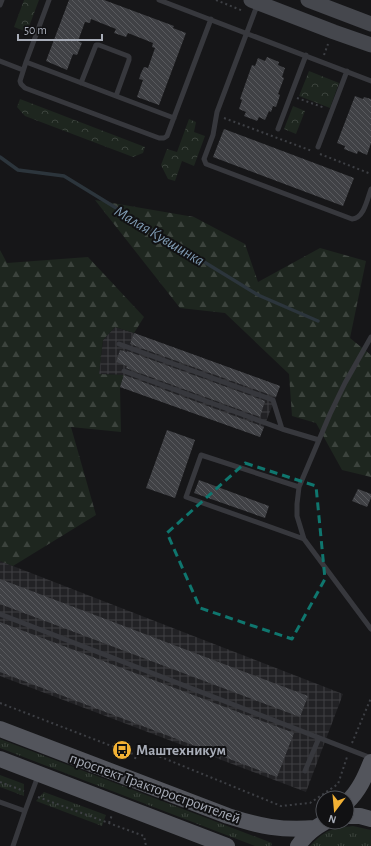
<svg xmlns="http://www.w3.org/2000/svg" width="371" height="846" font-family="'Alegreya Sans',sans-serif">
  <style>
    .industrial { fill: url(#industrial-grid) }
    .grass { fill: url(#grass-tufts) }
    .forest { fill: url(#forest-firs) }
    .park { fill: url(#park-crowns) }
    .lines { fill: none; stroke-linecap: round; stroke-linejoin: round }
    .stream { stroke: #2c353c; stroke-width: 3.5 }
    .building { fill: url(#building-back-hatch) }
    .path { stroke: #3d3f44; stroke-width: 2; stroke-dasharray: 2 3; stroke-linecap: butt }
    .lane { stroke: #37383d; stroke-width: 5 }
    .secondary { stroke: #45474d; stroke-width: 15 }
    .primary { stroke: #53555c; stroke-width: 16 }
    .marked { fill: none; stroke: #0f766e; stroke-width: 3; stroke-dasharray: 8 5; stroke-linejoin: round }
    .labels { text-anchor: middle; stroke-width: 4; stroke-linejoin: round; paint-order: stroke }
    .poi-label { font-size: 15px; font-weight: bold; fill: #a8adb8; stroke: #111113; text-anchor: start }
    .street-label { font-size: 15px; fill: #a8adb8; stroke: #111113 }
    .water-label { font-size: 16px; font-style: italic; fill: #7f9bb3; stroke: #111113 }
  </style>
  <defs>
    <pattern id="industrial-grid" width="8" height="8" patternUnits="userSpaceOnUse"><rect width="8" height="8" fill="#222225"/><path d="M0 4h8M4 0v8" fill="none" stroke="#3f3f43"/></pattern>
    <pattern id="grass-tufts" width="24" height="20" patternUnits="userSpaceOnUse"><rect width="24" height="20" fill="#1e261f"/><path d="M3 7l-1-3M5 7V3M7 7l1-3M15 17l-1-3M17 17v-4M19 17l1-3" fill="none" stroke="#3c433d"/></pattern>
    <pattern id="forest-firs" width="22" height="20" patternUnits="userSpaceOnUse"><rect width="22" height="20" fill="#1e261f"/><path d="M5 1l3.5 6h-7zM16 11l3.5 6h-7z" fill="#3c433d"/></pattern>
    <pattern id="park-crowns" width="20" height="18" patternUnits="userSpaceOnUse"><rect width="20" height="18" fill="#1e261f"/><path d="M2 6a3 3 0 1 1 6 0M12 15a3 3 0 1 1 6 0" fill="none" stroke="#3c433d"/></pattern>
    <pattern id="building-back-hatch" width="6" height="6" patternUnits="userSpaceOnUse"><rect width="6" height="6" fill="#404145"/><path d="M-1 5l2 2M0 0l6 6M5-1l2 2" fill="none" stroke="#595a5e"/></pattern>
  </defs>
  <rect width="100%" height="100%" fill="#161618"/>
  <!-- industrial -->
  <path class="industrial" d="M115 327 134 333 280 386 260 437 120 387 123 375 99 374 103 340Z
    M0 561 343 694 306 792 0 676Z"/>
  <!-- grass -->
  <path class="grass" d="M0 739 272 843 271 846H255L0 748Z
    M0 775 24 784V796L0 787Z
    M44 792 106 815 102 826 36 801Z
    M353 826 371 830V846H310C324 830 333 828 353 826Z"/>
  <!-- forest -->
  <path class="forest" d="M95 200 194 217 245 244 258 282 320 248 366 261 350 338 371 355V477L342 470 316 423 292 416 289 374 225 313 180 308Z
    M0 250 7 263 88 257 144 317 134 333 115 327 103 340 99 374 124 375 120 387 121 432 71 427 96 515 13 566 0 561Z"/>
  <!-- park -->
  <path class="park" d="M24 0H39L27 32 14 27Z
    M309 71 339 83 330 108 299 96Z
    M20 99 145 147 143 153 133 157 25 116 17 107Z
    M293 106 305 111 296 134 284 129Z
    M189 119 196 122 194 132 205 136 194 166 182 161 175 181 168 179 161 165 167 149 177 152Z"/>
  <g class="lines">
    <!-- stream -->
    <path class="stream" d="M0 157 18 170 64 176 258 295 318 321"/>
  </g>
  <!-- building -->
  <path class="building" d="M69 0H104L174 26 173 28 186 33 159 105 137 97 143 80 139 79 141 73 144 67 148 68 155 48 152 47 153 43 128 33 126 37 114 33 116 29 91 19 90 23 85 22 78 41 82 43 77 55 73 54 67 70 46 61Z
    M267 57 279 62 278 65 285 68 282 77 284 78 278 94 280 95 276 107 273 106 271 112 269 111 265 120 259 117 257 121 244 116 246 112 239 109 242 100 240 99 252 65 255 66 258 58 265 61Z
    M355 96 363 99 364 97 371 99V143L367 155 358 151 357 154 344 149 345 146 337 143Z
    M224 129 354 178 343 206 213 157Z
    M134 333 280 386 276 397 130 344Z
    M120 350 127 352V351L265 401 260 417 126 368 127 366 116 362Z
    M124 375 264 427 260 437 120 387Z
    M167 430 195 440 175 498 146 488Z
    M199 480 269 506 265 518 194 493Z
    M358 489 371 494V498L367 507 352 501Z
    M0 579 308 696 300 717 0 604Z
    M0 622 294 733 277 777 0 672Z"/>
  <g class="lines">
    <!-- path -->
    <path class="path" d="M216 0 243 11
      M324 55 328 44
      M297 98 325 108
      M224 118 312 151
      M320 154 371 174
      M0 703 122 750 136 755 151 753 281 806 310 803 338 784 347 757
      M352 743 371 698
      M135 759 136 755
      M0 782 24 791
      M38 797 144 836 146 846
      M109 823 112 815"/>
    <!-- lane -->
    <path class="lane" d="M49 0 26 62 174 118
      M159 0 371 81
      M258 3 217 112 213 135 204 159 206 164 352 219C364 218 367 200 371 189
      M0 5 2 0
      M0 61 23 70
      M26 62 20 81 21 84 25 88 159 138H164L167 136 211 19
      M81 83 96 45H99L128 56 129 57V60L116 96
      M278 129 306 55
      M318 147 347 71
      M371 337 345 383 330 414 299 487 297 504V516L304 539 371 629
      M119 344 273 400 282 429
      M124 371 282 429 319 440
      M299 487 201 455 186 497 304 539
      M0 614 371 758
      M305 771 319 738
      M0 802 25 811 13 846
      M25 811 38 776"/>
    <!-- secondary -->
    <path class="secondary" d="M251 0 334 32 371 45
      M308 0 371 24"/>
    <!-- primary -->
    <path class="primary" d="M0 729 228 816C259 826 281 831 315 828
      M0 759 227 846
      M347 802C359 791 365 777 371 762
      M347 816H360L371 819
      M298 846C305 835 314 828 325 822"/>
  </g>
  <!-- marked area -->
  <path class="marked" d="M245 463 316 486 325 579 292 639 200 608 167 533Z"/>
  <!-- icons -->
  <defs>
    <symbol id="bus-disc" viewBox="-11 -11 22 22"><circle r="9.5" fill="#f2b134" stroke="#111113"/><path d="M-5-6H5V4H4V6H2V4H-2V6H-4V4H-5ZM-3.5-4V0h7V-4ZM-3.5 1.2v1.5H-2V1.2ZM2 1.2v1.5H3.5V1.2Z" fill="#111"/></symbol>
  </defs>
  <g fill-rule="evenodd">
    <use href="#bus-disc" x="111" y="739" width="22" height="22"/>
  </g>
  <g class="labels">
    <!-- poi labels -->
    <g class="poi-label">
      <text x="136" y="755">Маштехникум</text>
    </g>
    <!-- street labels -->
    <g class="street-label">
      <text transform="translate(155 788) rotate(20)" y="5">проспект Тракторостроителей</text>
    </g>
    <!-- water labels -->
    <g class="water-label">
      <text transform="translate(160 235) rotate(31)" y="6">Малая Кувшинка</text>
    </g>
  </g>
  <!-- north arrow -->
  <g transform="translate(335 810) rotate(196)"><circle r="19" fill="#111113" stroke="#4d4f55"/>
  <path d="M0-3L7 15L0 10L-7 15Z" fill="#f2b134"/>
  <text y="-6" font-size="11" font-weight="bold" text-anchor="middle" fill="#a8adb8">N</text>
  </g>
  <!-- scale -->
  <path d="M18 34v6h84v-6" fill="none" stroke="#a8adb8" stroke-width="2"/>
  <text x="24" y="34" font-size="12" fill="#a8adb8" stroke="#111113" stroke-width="3" paint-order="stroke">50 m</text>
</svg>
